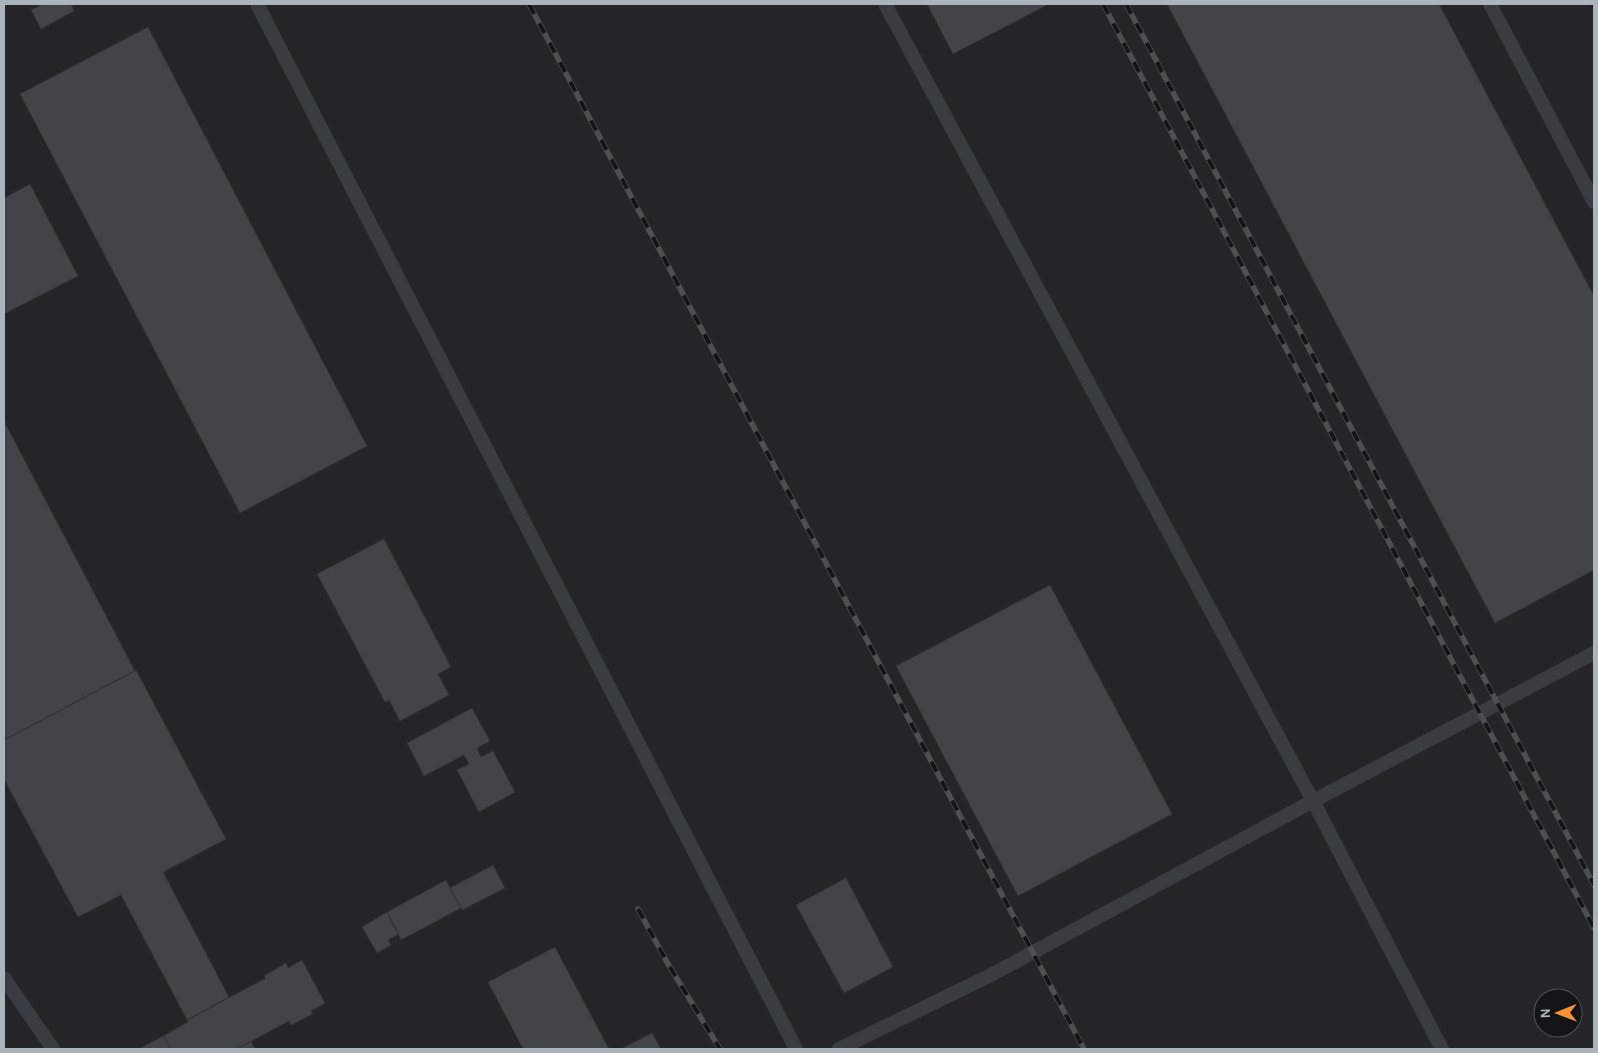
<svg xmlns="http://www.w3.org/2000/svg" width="1598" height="1053" font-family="Karla,sans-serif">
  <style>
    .built { fill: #252528; fill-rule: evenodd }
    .building { fill: #434448; stroke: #333337 }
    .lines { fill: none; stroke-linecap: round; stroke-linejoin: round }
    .service { stroke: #393c40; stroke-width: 14 }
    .rail-casing { stroke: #4c5055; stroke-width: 5.5 }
    .rail { stroke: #141416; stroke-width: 4; stroke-dasharray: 11; stroke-linecap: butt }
  </style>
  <rect width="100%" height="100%" fill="#19191b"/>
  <!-- built -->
  <path class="built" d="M4 4H1590L1594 11V1049H4ZM1543 998H1573V1028H1543Z"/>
  <!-- building -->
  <path class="building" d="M43 4H71L74 11 41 29 31 10Z
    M927 4H1049L953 54Z
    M1167 4H1439L1594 296V570L1495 623Z
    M148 27 367 446 240 513 20 94Z
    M30 184 78 276 4 314V198Z
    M4 421 135 671 4 740Z
    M384 539 451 667 438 674 449 695 400 721 389 700 385 702 317 574Z
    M1050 585 1172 814 1018 896 896 666Z
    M136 670 226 839 163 872 229 997 187 1020 121 895 78 917 4 779V740Z
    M472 708 490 741 477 748 481 757 493 751 515 792 479 812 457 770 469 764 464 755 424 776 407 743Z
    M493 865 505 888 462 910 450 888Z
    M846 878 893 967 844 993 796 905Z
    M446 880 461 908 401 940 387 912Z
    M387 912 399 934 388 940 391 945 377 953 362 927Z
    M555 947 609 1049H523L488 982Z
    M302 960 325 1003 311 1011 313 1014 291 1025 289 1021 237 1049H171L163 1036 188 1022 187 1020 266 978 264 976 286 963 288 968Z
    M652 1033 661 1049H621Z
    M163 1036 171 1049H139Z
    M251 1041 255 1049H237Z"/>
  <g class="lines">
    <!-- service -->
    <path class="service" d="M257 4 796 1049
      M885 4 1313 801 1442 1049
      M1490 4 1594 202
      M4 978 53 1049
      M839 1049 991 975 1313 801 1594 653"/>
    <defs>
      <path id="rail" d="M529 4 1084 1049
        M1103 4 1594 928
        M1126 4 1594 885
        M638 909 668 964 720 1049"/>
    </defs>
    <!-- rail casing -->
    <use href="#rail" class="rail-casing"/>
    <!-- rail -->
    <use href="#rail" class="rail"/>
  </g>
  <!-- border -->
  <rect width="1598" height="1053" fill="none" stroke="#abb3bb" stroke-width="10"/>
  <!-- north arrow -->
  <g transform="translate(1558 1013) rotate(269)"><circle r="24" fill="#141416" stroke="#505458"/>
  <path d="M0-4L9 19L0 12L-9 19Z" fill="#f69335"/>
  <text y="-8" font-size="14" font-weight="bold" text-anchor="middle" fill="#abb3bb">N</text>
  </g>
</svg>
